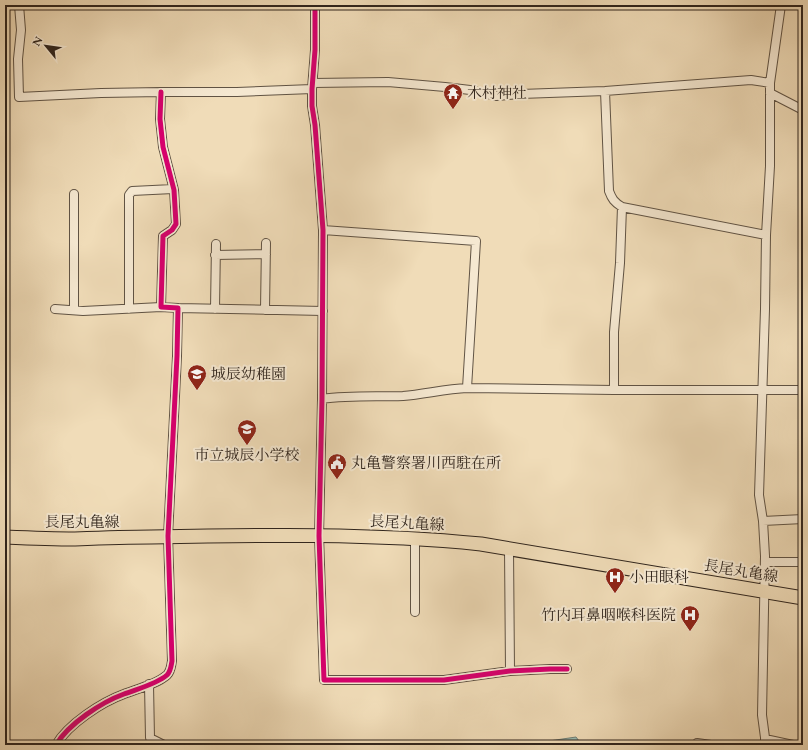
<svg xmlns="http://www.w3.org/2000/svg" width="808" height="750" font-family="'EB Garamond','Noto Serif JP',serif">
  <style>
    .water { fill: #9abbb1; stroke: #707f76 }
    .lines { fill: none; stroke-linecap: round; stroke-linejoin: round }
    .street-casing { stroke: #605344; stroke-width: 10 }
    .primary-casing { stroke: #30251d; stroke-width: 15 }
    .street { stroke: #f5e8d1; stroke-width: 8 }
    .primary { stroke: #f0dcb8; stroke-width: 13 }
    .cycleway-casing { stroke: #f5e8d1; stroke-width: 8 }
    .cycleway { stroke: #d6006c; stroke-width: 5 }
    .labels { text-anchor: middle; stroke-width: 4; stroke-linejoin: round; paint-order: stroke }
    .poi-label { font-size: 15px; fill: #30251d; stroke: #f5e8d1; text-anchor: start }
    .street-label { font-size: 15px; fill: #30251d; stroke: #f5e8d1 }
  </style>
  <rect width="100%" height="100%" fill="#f0dcb8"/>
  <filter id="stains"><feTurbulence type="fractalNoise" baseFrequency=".005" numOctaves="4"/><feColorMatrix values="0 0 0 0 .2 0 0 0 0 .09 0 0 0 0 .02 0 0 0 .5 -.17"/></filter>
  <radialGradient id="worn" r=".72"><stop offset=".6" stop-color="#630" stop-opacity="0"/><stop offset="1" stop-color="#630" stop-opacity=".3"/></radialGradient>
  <!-- water -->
  <path class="water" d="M576 737 582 745H511L517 744 549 741Z"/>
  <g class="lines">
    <defs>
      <path id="street" d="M19 5 21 30 18 59 19 97 101 93 161 92H237L312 89
        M315 5V50L312 89V106L315 125 323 230 322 399 319 536 324 680H444L510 671 550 669H567
        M313 83 388 82 445 87 470 90 496 96 521 94 605 91 751 80 770 83
        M605 91 609 191C612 199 614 202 622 207L766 235
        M770 93 803 110
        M74 194V310
        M323 230 476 241 467 388
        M215 255 266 254
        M178 308 323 311
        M55 309 83 311 161 307
        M129 309V195L132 191 173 189
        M215 309 216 244
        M265 310 266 243
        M614 390V332L620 263 622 207
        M322 399C350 395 376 397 403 396 425 394 446 389 467 388L614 390H803
        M763 521 803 519
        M509 549 510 671
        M765 562H803
        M415 612V539
        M149 684 150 738 164 745
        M765 739 793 745
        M56 745C68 724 102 702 124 694 137 689 157 684 167 675 171 671 171 666 172 661L168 536 177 356 178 308 161 307 163 236 172 230 176 224 174 190 163 147 160 119 161 92
        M697 745V743L711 745
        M766 745 762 715 765 556 763 521 759 495 765 309 766 235 770 166V83L781 5"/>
      <path id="primary" d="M5 537C28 538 52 539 75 539 100 538 125 537 151 537 261 535 372 533 481 544L803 598"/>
    </defs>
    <!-- street casing -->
    <use href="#street" class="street-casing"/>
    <!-- primary casing -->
    <use href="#primary" class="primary-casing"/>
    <!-- street -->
    <use href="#street" class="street"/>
    <!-- primary -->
    <use href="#primary" class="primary"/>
    <defs>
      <path id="cycleway" d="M315 5V50L312 89V106L315 125 323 230 322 399 319 536 324 680H444L510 671 550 669H567
        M56 745C68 724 102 702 124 694 137 689 157 684 167 675 171 671 171 666 172 661L168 536 177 356 178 308 161 307 163 236 172 230 176 224 174 190 163 147 160 119 161 92"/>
    </defs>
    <!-- cycleway casing -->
    <use href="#cycleway" class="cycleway-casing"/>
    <!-- cycleway -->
    <use href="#cycleway" class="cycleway"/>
  </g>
  <!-- icons -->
  <defs>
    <symbol id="temple-pin" viewBox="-11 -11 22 30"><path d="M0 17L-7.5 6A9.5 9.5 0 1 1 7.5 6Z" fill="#8f2418" stroke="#f5e8d1"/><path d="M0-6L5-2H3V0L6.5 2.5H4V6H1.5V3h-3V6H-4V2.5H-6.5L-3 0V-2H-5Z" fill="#fff"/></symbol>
    <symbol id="school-pin" viewBox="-11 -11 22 30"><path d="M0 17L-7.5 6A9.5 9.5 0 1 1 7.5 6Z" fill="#8f2418" stroke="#f5e8d1"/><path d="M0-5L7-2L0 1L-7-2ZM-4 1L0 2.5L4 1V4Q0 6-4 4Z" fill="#fff"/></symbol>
    <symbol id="civic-pin" viewBox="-11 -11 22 30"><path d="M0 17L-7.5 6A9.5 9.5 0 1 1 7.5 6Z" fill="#8f2418" stroke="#f5e8d1"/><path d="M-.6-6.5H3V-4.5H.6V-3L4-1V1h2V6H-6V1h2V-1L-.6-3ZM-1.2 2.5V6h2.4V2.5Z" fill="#fff"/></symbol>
    <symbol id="hospital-pin" viewBox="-11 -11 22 30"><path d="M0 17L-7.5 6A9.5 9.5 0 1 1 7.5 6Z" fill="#8f2418" stroke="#f5e8d1"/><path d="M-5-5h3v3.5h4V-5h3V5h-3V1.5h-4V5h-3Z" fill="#fff"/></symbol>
  </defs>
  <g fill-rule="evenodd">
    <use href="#temple-pin" x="442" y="82" width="22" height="30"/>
    <use href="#school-pin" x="186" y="363" width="22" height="30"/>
    <use href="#school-pin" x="236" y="418" width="22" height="30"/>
    <use href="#civic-pin" x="326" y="452" width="22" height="30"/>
    <use href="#hospital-pin" x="604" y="566" width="22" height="30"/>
    <use href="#hospital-pin" x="679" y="604" width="22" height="30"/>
  </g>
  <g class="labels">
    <!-- poi labels -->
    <g class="poi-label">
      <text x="467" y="98">木村神社</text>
      <text x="211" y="379">城辰幼稚園</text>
      <text x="247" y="460" text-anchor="middle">市立城辰小学校</text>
      <text x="351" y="468">丸亀警察署川西駐在所</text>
      <text x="629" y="582">小田眼科</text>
      <text x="676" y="620" text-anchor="end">竹内耳鼻咽喉科医院</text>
    </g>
    <!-- street labels -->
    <g class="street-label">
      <text x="82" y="527">長尾丸亀線</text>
      <text transform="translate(407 523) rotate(3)" y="5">長尾丸亀線</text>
      <text transform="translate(741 571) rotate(9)" y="5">長尾丸亀線</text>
    </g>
  </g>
  <!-- margin -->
  <rect width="808" height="750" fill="none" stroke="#f0dcb8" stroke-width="20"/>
  <rect x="6" y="6" width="796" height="738" fill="none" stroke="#30251d" stroke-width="2"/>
  <rect x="10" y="10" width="788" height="730" fill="none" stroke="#30251d"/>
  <!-- north arrow -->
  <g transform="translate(46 46) rotate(299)" stroke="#f5e8d1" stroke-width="3" paint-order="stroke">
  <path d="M0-3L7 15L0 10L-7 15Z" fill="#30251d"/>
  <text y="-6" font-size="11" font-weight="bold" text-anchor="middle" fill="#30251d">N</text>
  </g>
  <rect width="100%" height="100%" filter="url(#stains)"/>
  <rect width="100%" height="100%" fill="url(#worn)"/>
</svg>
